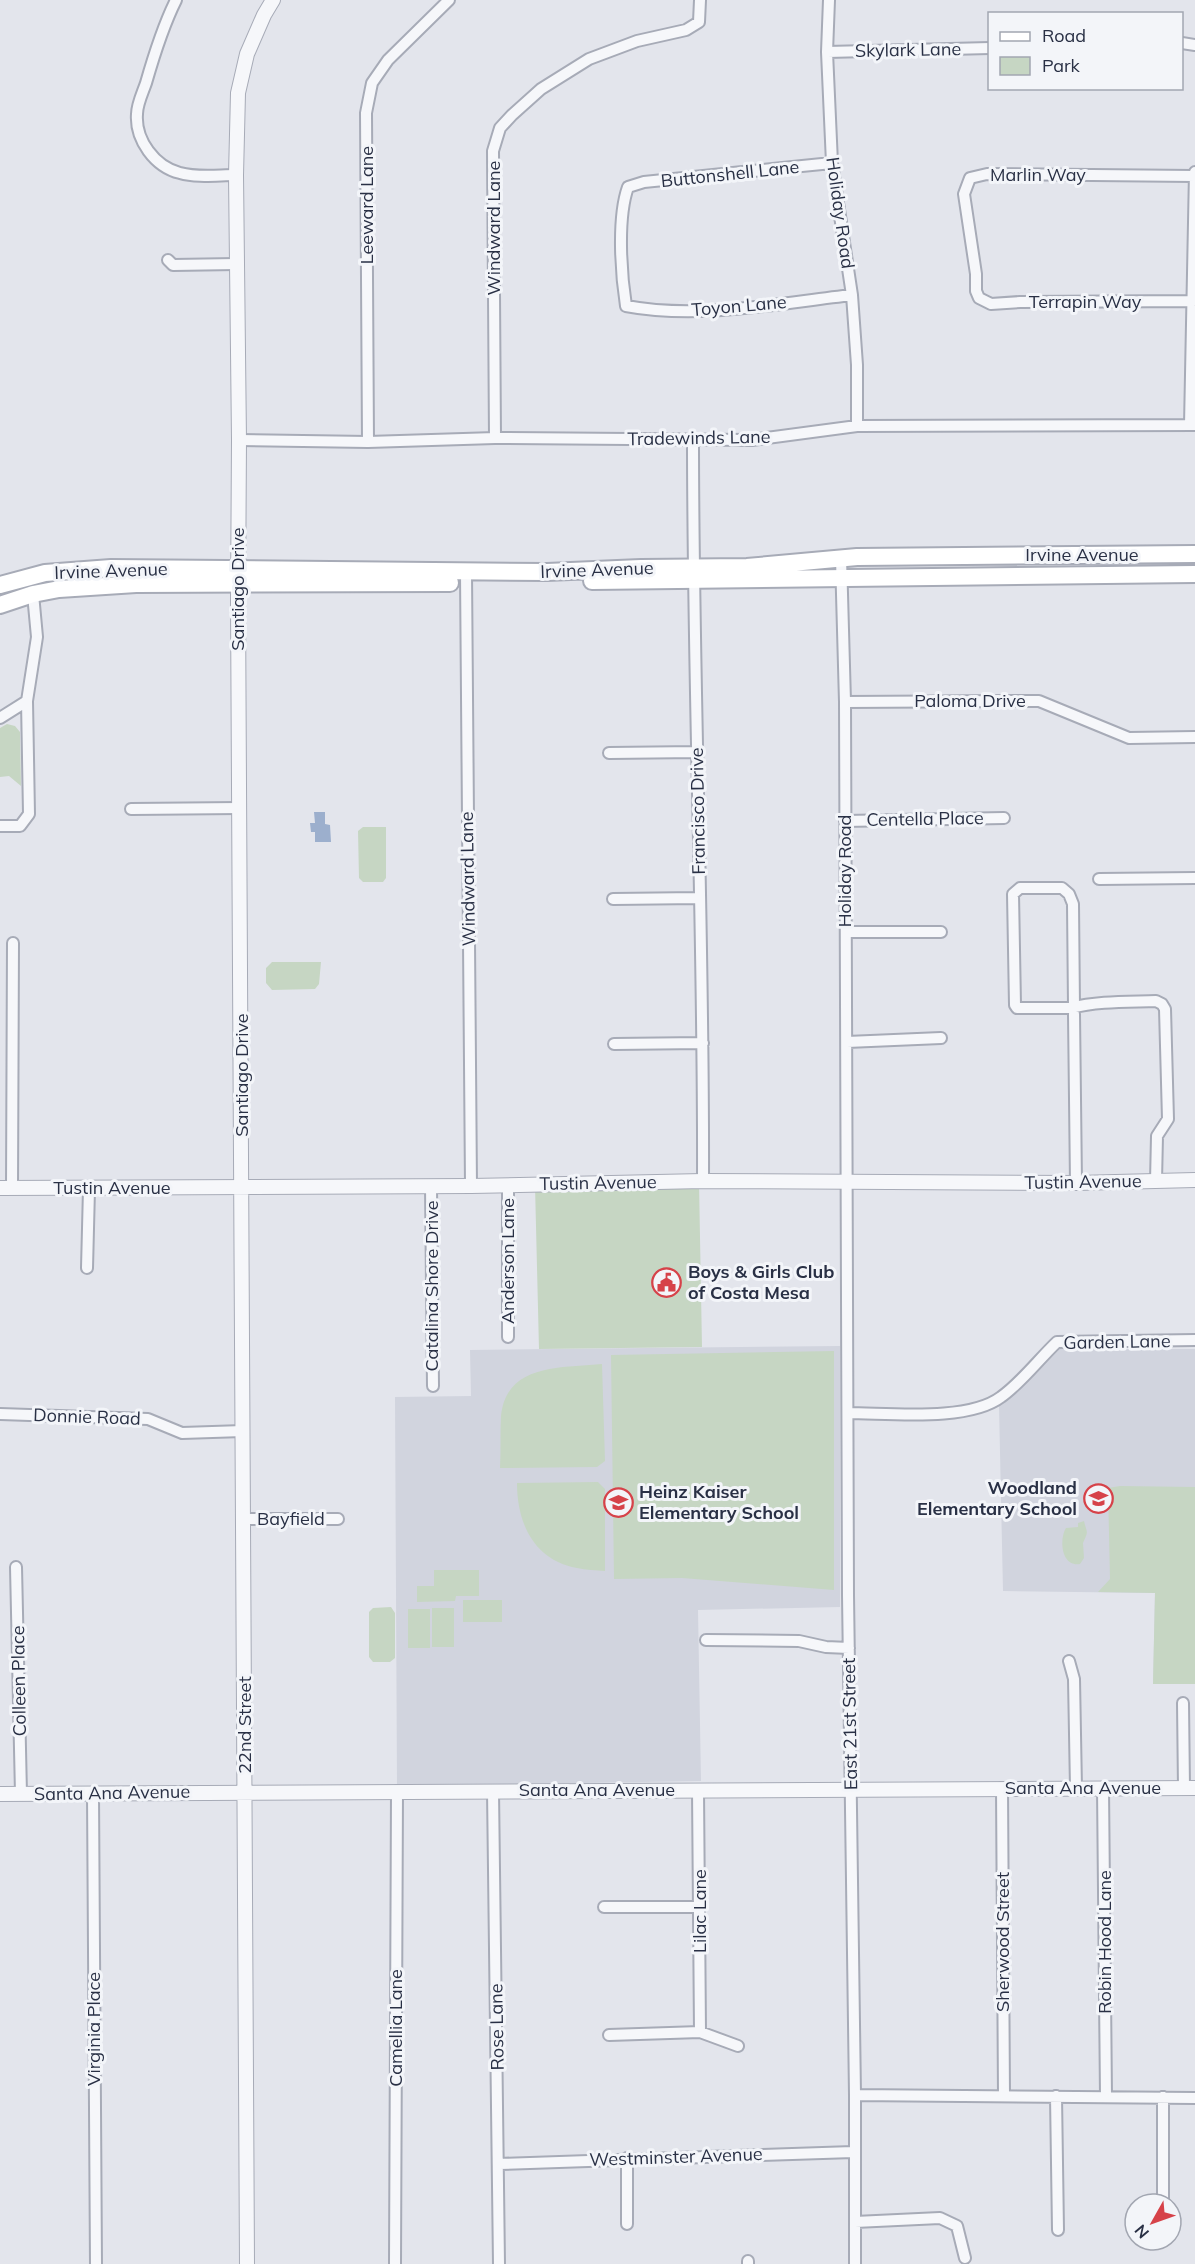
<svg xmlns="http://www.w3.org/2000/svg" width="1195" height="2264" font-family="Mulish,sans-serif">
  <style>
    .built { fill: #d1d4de }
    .green { fill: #c6d6c3 }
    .water { fill: #9cafcd }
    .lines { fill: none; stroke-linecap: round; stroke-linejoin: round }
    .minor-casing { stroke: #a7abb7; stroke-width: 14 }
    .tertiary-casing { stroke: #a7abb7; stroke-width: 16 }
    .secondary-casing { stroke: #a7abb7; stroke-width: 20 }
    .minor { stroke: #f6f7fa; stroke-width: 10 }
    .tertiary { stroke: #f6f7fa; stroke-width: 14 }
    .secondary { stroke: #fff; stroke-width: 16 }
    .labels { text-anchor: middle; stroke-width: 6; stroke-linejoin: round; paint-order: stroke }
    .street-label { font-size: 18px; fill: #293045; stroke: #f3f5f9 }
    .poi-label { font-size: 18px; font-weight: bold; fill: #293045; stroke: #f3f5f9; text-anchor: start }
  </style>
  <rect width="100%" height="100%" fill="#e3e5ec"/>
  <!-- built -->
  <path class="built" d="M840 1346V1607L698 1610 701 1781 397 1786 395 1397 471 1396 470 1350Z
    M1059 1349H1195V1683L1153 1684 1155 1593 1003 1591 999 1405 1049 1355Z"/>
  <!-- green -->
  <path class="green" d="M7 724 15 726 20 732 21 786 9 776 0 777V728Z
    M363 827H386V878L383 882H363L359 878 358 831Z
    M272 962H321L319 984 315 989 272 990 266 983V968Z
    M699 1182 702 1347 539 1349 535 1185Z
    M834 1351V1590L682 1578 614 1579 611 1355Z
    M602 1364 605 1461 597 1467 500 1468C501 1451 500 1433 501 1416 506 1363 563 1368 602 1364Z
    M598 1482 605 1489V1571C596 1570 586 1570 577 1568 533 1560 517 1522 517 1483Z
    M1120 1486 1195 1487V1684H1153L1155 1593 1098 1592 1110 1579 1108 1488Z
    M1084 1521C1087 1534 1089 1530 1083 1543L1084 1558 1080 1564C1061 1567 1059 1539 1066 1528L1078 1527V1523Z
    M434 1570H479V1596H456L455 1601 417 1602V1586H434Z
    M463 1600H502V1622H463Z
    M391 1607 395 1613V1658L390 1662H373L369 1657V1612L373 1608Z
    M432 1608H454V1647H432Z
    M408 1609H430V1648H408Z"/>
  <!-- water -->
  <path class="water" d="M314 812H325V824L330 825 331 842H315V832H311L310 823H315Z"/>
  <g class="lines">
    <defs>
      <path id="minor" d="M176 0C163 26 154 55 146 83 143 92 137 104 137 114 135 140 155 167 180 173 197 178 218 175 236 175
        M829 0 827 52 832 163 852 295 857 365V426
        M1182 43 1195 45
        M827 52 990 48
        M832 163 644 182 628 187C617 218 621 274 626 306 700 320 779 303 852 295
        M168 260 173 265 236 264
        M1193 301 1020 302 991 304 979 298 976 291V274L964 194 970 178 987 174 1194 176
        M1190 425 1195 172
        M495 438 493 151 500 128 512 115 541 89 589 59 637 41 686 30 699 22 700 0
        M239 440 368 442 495 438 752 440 857 426 1195 425
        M693 440C693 687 704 934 703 1181
        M368 442 366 113 372 83 388 60 449 0
        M841 558 845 702 848 1595 855 2095V2264
        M466 573 471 1186
        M27 701 37 637 33 594
        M845 702 1039 701 1129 738 1195 737
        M0 718 27 701 29 814 20 826H0
        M609 753 697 752
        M131 809 240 808
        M845 821 1004 818
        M1099 879 1195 878
        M613 899 699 898
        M846 932H941
        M1074 1007 1073 904 1069 894 1062 888H1020L1013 894 1015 1005 1017 1008H1071C1098 1001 1127 1002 1156 1001L1162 1004 1165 1009 1168 1119 1157 1136 1156 1181
        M1074 1014 1076 1183
        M847 1042 941 1038
        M614 1044 703 1043
        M508 1185V1337
        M431 1186 433 1386
        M12 1188 13 943
        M87 1268 89 1189
        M848 1413C889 1413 968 1422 1001 1397 1021 1383 1039 1359 1057 1342L1195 1340
        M0 1414 148 1419 182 1433 243 1431
        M244 1519H338
        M16 1567 21 1794
        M706 1640 799 1641 826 1647 849 1648
        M1069 1661 1074 1679 1076 1788
        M1183 1703 1184 1788
        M1002 1788 1004 2096
        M1103 1788 1106 2097
        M698 1790 700 2032
        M493 1791 499 2264
        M93 1794 96 2264
        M604 1907H700
        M609 2035 700 2032 738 2046
        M855 2095 1195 2098
        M1056 2096 1058 2230
        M1163 2097V2204
        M627 2158V2224
        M499 2164 853 2152
        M855 2222 940 2218 957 2226 965 2258
        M395 2264 397 1791
        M748 2264V2261"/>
      <path id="tertiary" d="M0 1188 471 1186 703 1181 1076 1183 1195 1180
        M0 1794 1195 1788
        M247 2264 238 601 239 440 236 175 238 93 247 54 264 15 273 0"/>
      <path id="secondary" d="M592 581 1195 574
        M0 585 45 573 111 568 547 572 641 568 747 567 857 557 1195 554
        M0 605 33 594 59 589 136 584 450 583"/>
    </defs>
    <!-- minor casing -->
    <use href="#minor" class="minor-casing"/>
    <!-- tertiary casing -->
    <use href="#tertiary" class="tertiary-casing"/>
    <!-- secondary casing -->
    <use href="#secondary" class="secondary-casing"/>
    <!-- minor -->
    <use href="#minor" class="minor"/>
    <!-- tertiary -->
    <use href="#tertiary" class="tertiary"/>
    <!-- secondary -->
    <use href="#secondary" class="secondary"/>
  </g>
  <!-- icons -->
  <defs>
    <symbol id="civic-ring" viewBox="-11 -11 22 22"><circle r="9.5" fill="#f3f5f9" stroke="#d64249" stroke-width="1.5"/><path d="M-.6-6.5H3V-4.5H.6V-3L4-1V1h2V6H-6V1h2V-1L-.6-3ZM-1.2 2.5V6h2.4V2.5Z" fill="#d64249"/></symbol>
    <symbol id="school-ring" viewBox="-11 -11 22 22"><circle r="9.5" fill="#f3f5f9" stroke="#d64249" stroke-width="1.5"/><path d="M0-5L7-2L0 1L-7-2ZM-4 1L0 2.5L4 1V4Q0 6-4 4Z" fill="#d64249"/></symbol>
  </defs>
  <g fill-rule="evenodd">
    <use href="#civic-ring" x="650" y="1266" width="33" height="33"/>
    <use href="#school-ring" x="1082" y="1482" width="33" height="33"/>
    <use href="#school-ring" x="602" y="1486" width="33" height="33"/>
  </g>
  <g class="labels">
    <!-- street labels -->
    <g class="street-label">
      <text transform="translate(908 50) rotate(-1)" y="6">Skylark Lane</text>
      <text transform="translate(730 174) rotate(-6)" y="6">Buttonshell Lane</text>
      <text x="1038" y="181">Marlin Way</text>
      <text transform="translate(367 205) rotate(-90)" y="6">Leeward Lane</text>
      <text transform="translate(840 213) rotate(82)" y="6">Holiday Road</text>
      <text transform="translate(494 228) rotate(-90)" y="6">Windward Lane</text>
      <text x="1085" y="308">Terrapin Way</text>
      <text transform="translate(739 306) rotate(-5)" y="6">Toyon Lane</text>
      <text transform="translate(699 438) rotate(-1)" y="6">Tradewinds Lane</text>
      <text x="1082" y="561">Irvine Avenue</text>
      <text transform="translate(597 570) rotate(-2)" y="6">Irvine Avenue</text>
      <text transform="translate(111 571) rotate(-2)" y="6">Irvine Avenue</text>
      <text transform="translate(238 589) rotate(-90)" y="6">Santiago Drive</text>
      <text x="970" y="707">Paloma Drive</text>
      <text transform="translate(698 811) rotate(-91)" y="6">Francisco Drive</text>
      <text transform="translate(925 819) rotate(-1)" y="6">Centella Place</text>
      <text transform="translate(845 871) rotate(-90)" y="6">Holiday Road</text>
      <text transform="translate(468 879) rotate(-91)" y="6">Windward Lane</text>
      <text transform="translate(242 1075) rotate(-90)" y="6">Santiago Drive</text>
      <text transform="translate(1083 1182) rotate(-1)" y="6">Tustin Avenue</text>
      <text transform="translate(598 1183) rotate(-1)" y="6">Tustin Avenue</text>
      <text x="112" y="1194">Tustin Avenue</text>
      <text transform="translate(508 1261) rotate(-90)" y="6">Anderson Lane</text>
      <text transform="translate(432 1286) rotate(-90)" y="6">Catalina Shore Drive</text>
      <text transform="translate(1117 1342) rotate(-1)" y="6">Garden Lane</text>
      <text transform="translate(87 1417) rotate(2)" y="6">Donnie Road</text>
      <text x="291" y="1525">Bayfield</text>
      <text transform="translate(19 1681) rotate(-91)" y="6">Colleen Place</text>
      <text transform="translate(850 1724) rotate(-91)" y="6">East 21st Street</text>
      <text transform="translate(245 1725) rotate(-90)" y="6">22nd Street</text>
      <text x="1083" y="1794">Santa Ana Avenue</text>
      <text x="597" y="1796">Santa Ana Avenue</text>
      <text transform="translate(112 1793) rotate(-1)" y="6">Santa Ana Avenue</text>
      <text transform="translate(700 1911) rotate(-90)" y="6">Lilac Lane</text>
      <text transform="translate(1003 1942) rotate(-90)" y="6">Sherwood Street</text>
      <text transform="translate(1105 1942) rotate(-90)" y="6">Robin Hood Lane</text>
      <text transform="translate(497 2027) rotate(-91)" y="6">Rose Lane</text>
      <text transform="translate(396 2028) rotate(-90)" y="6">Camellia Lane</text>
      <text transform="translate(94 2029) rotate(-90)" y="6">Virginia Place</text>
      <text transform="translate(676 2157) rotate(-2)" y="6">Westminster Avenue</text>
    </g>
    <!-- poi labels -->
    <g class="poi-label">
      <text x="688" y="1278">Boys &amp; Girls Club<tspan x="688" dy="21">of Costa Mesa</tspan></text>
      <text x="1077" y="1494" text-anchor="end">Woodland<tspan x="1077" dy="21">Elementary School</tspan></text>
      <text x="639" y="1498">Heinz Kaiser<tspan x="639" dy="21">Elementary School</tspan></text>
    </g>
  </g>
  <!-- legend -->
  <rect x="988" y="12" width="195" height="78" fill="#f3f5f9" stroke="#a2a6b1" stroke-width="1.5"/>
  <rect x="1000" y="32" width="30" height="9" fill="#ffffff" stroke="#a2a6b1" stroke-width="1.5"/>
  <text x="1042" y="42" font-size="18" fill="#293045">Road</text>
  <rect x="1000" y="57" width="30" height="18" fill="#c6d6c3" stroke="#a2a6b1" stroke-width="1.5"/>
  <text x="1042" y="72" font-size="18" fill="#293045">Park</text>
  <!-- north arrow -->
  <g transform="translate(1153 2222) rotate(230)"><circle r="28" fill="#f3f5f9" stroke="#a2a6b1" stroke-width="1.5"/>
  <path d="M0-4.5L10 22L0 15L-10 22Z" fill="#d64249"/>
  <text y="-9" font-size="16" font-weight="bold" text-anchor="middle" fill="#293045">N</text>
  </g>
</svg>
